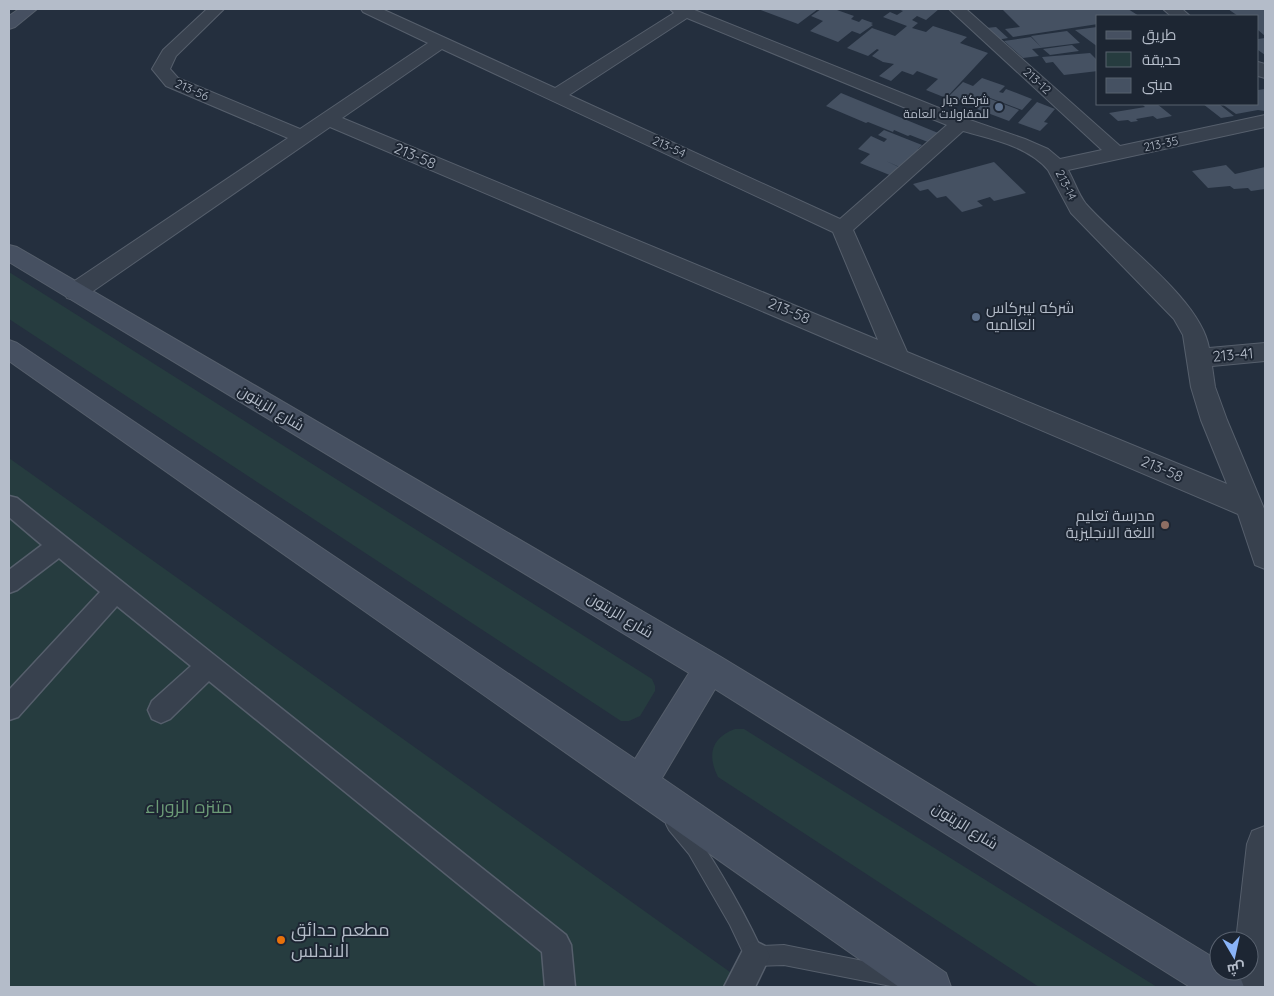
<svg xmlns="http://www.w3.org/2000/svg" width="1274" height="996" font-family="Quicksand,Cairo,sans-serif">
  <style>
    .green { fill: #263c3f }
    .building { fill: #455162 }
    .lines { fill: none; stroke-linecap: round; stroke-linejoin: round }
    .service-casing { stroke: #565f6c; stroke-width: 2 }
    .pedestrian-casing { stroke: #565f6c; stroke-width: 3 }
    .minor-casing { stroke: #565f6c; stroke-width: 2 }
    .secondary-casing { stroke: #565f6c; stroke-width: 2 }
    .service { fill: #38414e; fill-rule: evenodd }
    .pedestrian { fill: #38414e; fill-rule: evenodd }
    .minor { fill: #38414e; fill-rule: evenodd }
    .secondary { fill: #465061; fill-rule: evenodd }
    .service-dot { fill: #5c6f8a; stroke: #1d2633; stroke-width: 2 }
    .education-dot { fill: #8d6e63; stroke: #1d2633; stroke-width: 2 }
    .food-dot { fill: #e8710a; stroke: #1d2633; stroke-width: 2 }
    .labels { text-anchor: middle; stroke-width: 4; stroke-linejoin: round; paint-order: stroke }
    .far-street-label { font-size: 12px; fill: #b4bcc9; stroke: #1d2633 }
    .far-poi-label { font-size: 12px; fill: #b4bcc9; stroke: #1d2633; text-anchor: end }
    .street-label { font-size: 15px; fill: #b4bcc9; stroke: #1d2633 }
    .poi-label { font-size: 15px; fill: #b4bcc9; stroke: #1d2633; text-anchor: start }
    .near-park-label { font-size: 18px; fill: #6b9a76; stroke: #1d2633 }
    .near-poi-label { font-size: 18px; fill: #b4bcc9; stroke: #1d2633; text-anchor: start }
  </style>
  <rect width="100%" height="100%" fill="#242f3e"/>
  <!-- green -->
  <path class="green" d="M9 272 652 679 655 686V691L640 716 629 721H621L9 319Z
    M9 458 751 987H9Z
    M735 729H744L1157 987H1039L718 777C707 755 711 738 735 729Z"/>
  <!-- building -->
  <path class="building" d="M758 9H818L798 24Z
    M821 9 837 10 854 16 851 19 859 22 862 19 873 23 871 24 873 25 860 34 852 31 838 42 810 31 823 21 811 16Z
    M898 9H939L926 20 917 16 912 20 918 23 912 28 926 32 933 26 967 37 960 43 988 53 946 98 926 90 938 79 917 71 913 75 902 71 891 81 879 76 894 64 883 62 872 56 879 50 877 49 868 56 847 48 872 28 895 36 907 26 883 17 890 12 897 15 903 11Z
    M1002 9H1128L1139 16H1098V24L1013 37 1005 29 1020 27Z
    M1228 9H1265V36L1258 30V16H1238Z
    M996 27 1008 38 997 40 986 28Z
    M1097 27 1098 47 1075 30Z
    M1067 31 1080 43 1032 49 1039 56 1023 58 1004 41 1031 37 1041 47 1031 36Z
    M1265 38V55L1258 50V39Z
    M1072 45 1079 51 1050 55 1043 49Z
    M1090 53 1098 61V71L1064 75 1053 62 1046 63 1042 57Z
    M982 78 1005 86 999 92 1003 93 1006 89 1032 99 1022 110 985 96 974 106 949 96 963 82 973 86Z
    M1265 89V111L1258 110 1236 114 1222 104H1258V90Z
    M841 93 943 135 933 144 910 135 908 136 894 130 893 132 868 122 866 123 826 106Z
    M988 98 1019 110 1009 121 977 109Z
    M1037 102 1055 109 1044 122 1048 123 1040 131 1018 123Z
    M1142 104H1157L1172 116 1157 119 1153 116 1136 119 1138 121 1131 122 1128 120 1118 121 1109 113 1145 107Z
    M1203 104H1219L1234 116 1221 118Z
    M884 130 922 145 918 149 922 151 904 169 886 161 905 170 897 178 860 163 870 154 858 149 871 136 884 142 887 139 878 135Z
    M994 162 1026 193 994 201 990 197 977 201 983 206 962 212 946 196 937 198 928 189 920 191 913 184Z
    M1226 165 1235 174 1265 167V189L1251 191 1248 188 1234 189 1230 186 1208 188 1192 171Z"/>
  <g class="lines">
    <defs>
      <path id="service" d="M675 815C698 825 748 920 760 946L784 945 898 968 905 971 908 978 905 985 896 987 784 965 755 966 748 963 730 925 689 854 669 830 666 824 669 818Z"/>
      <path id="pedestrian" d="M9 496 17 498 67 538 566 935 571 945 575 987H545L542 952 209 681 170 719 161 723 152 719 148 710 152 701 191 666 117 606 18 717 9 720V690L100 592 59 558 17 590 9 593V570L42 545 9 517Z
        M755 941 765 946 770 956 755 987H724L745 946Z"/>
      <path id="minor" d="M207 9H224L176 56 170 69 178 78 300 129 428 43 363 12 361 9H382L555 88 674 13 670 9H692L964 118 1025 139 1048 149 1060 159 1102 150 949 9H966L1120 146 1265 115V127L1068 170C1074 180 1078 194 1086 204 1119 242 1201 299 1209 348L1265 343V361L1212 366 1215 387 1227 420 1265 511V569L1255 565 1238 514 330 127 83 298 75 300 67 298 64 292 67 286 288 138 166 86 152 69 163 50ZM687 18 947 125 840 219 569 95ZM442 49 833 232 878 340 342 118ZM963 131C991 139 1028 146 1048 170L1071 213 1174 319 1183 335 1191 387 1201 420 1227 484 907 352 853 230Z
        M1163 9H1182L1190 16H1171Z
        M1258 62 1265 64V78L1258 76Z
        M1265 826V987H1231L1232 971H1249V941H1236L1247 844 1252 831Z"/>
      <path id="secondary" d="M19 9H37L15 27 9 29V16Z
        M9 245 17 247 721 657 1219 961V971C1237 971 1238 970 1244 987H1190L715 689 662 778 946 973 951 987H899L9 361V340L17 343 635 759 689 673 9 262Z"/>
    </defs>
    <!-- service casing -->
    <use href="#service" class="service-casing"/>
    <!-- pedestrian casing -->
    <use href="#pedestrian" class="pedestrian-casing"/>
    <!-- minor casing -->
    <use href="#minor" class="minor-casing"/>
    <!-- secondary casing -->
    <use href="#secondary" class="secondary-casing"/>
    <!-- service -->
    <use href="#service" class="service"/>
    <!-- pedestrian -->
    <use href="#pedestrian" class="pedestrian"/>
    <!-- minor -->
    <use href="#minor" class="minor"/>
    <!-- secondary -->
    <use href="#secondary" class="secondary"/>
  </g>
  <!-- markers -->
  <g class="service-dot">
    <circle cx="999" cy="107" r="5"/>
    <circle cx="976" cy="317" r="5"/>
  </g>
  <circle class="education-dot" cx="1165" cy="525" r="5"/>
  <circle class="food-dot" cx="281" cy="940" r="5"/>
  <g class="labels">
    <!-- far-street labels -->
    <g class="far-street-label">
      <text transform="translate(1037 81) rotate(42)" y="4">213-12</text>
      <text transform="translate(192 90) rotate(24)" y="4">213-56</text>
      <text transform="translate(1161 144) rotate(-12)" y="4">213-35</text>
      <text transform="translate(669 147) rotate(25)" y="4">213-54</text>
      <text transform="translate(1066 185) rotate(63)" y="4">213-14</text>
    </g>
    <!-- far-poi labels -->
    <g class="far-poi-label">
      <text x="989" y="104">شركة ديار<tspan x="989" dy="14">للمقاولات العامة</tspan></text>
    </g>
    <!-- street labels -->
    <g class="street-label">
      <text transform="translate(415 156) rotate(23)" y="5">213-58</text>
      <text transform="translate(789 311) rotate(23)" y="5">213-58</text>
      <text transform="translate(1233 355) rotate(-5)" y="5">213-41</text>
      <text transform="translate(271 408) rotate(31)" y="5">شارع الزيتون</text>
      <text transform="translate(1162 469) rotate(23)" y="5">213-58</text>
      <text transform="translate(620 615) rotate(31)" y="5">شارع الزيتون</text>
      <text transform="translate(965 826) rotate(32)" y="5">شارع الزيتون</text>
    </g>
    <!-- poi labels -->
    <g class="poi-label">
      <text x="986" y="313">شركه ليبركاس<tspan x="986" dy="17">العالميه</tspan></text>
      <text x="1155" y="521" text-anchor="end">مدرسة تعليم<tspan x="1155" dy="17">اللغة الانجليزية</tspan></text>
    </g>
    <!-- near-park labels -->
    <g class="near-park-label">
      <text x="189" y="813">متنزه الزوراء</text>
    </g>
    <!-- near-poi labels -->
    <g class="near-poi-label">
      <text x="291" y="936">مطعم حدائق<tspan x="291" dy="21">الاندلس</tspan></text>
    </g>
  </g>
  <!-- border -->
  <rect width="1274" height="996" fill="none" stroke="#b4bcc9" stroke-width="20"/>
  <!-- legend -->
  <rect x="1096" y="15" width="162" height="90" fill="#1d2633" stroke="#59626f"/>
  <rect x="1106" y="31" width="25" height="8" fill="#465061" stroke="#59626f"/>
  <text x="1142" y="40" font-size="15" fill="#b4bcc9">طريق</text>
  <rect x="1106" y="52" width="25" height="15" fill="#263c3f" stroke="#59626f"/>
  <text x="1142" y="65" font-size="15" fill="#b4bcc9">حديقة</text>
  <rect x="1106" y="78" width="25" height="15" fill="#455162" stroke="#59626f"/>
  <text x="1142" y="90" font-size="15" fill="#b4bcc9">مبنى</text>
  <!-- north arrow -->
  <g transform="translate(1234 956) rotate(171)"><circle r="24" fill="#1d2633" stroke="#59626f"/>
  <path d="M0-4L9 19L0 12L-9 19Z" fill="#8ab4f8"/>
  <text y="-8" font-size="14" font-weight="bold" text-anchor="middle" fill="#b4bcc9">ش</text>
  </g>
</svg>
